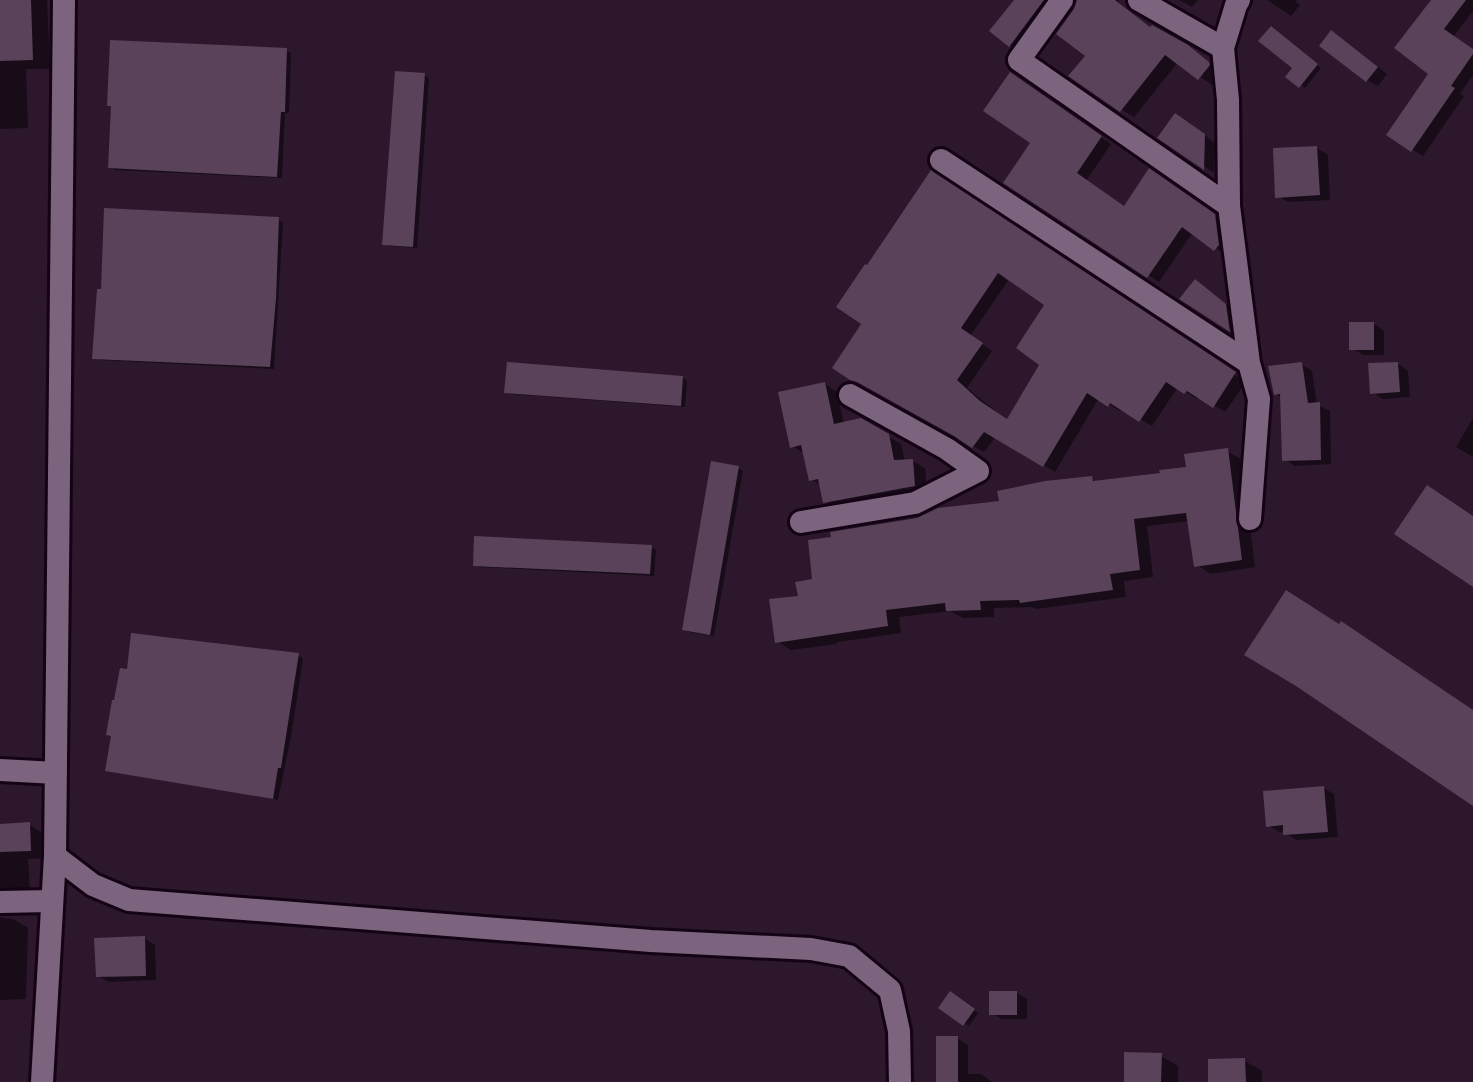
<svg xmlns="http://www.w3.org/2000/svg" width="1473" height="1082" font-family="'Work Sans',sans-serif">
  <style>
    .shadow { fill: #0007; fill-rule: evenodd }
    .building { fill: #59425a; fill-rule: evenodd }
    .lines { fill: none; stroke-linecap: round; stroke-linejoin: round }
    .minor-casing { stroke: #140315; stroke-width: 28 }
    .minor { stroke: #7d647e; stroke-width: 22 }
  </style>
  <rect width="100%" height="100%" fill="#2c172d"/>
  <!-- shadow -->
  <path class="shadow" d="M0 0H47L50 69H26L28 128 0 129Z
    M1016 0H1061L1023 52 1010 45Z
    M1079 0H1119L1118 2 1152 29 1201 56 1222 73 1212 85 1178 62 1134 117 1122 110 1088 55Z
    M1179 0H1198L1192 7Z
    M1267 0H1297L1296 2 1300 5 1291 16Z
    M1435 0H1473V11L1453 37 1473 50V75L1460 94 1464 96 1423 156 1390 135 1432 73Z
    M1276 32 1321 68 1305 88 1288 76 1295 68Z
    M1343 40 1387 74 1378 86 1367 80Z
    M286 51 291 53 289 113H285L282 178 115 170 111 167Z
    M424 75 429 78 417 248 389 246 385 244Z
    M1021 81 1111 144 1086 181 1125 208 1160 178 1225 223 1226 255 1193 232 1159 282 1006 182 1034 142Z
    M1187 122 1215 143 1214 173 1161 137Z
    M1317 148 1328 155 1330 200 1288 202 1277 196Z
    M942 180 1246 382 1225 412 1199 396 1197 399 1178 387 1152 426 1122 408 1120 411 1099 398 1055 472 996 436 984 452 973 446 865 323ZM1010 278 1048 304 1043 364 1008 421 967 388 992 351 970 336Z
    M278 220 283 222 274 369 99 360 95 357Z
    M1196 282 1237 312 1240 335 1183 299Z
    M1374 324 1384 331V355H1363L1352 348Z
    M1301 364 1312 371 1317 405 1330 411 1331 464 1295 466 1284 459 1282 398 1276 394Z
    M1398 364 1408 371 1410 397 1383 399 1372 392Z
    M683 378 687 381 685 407 511 394 507 392Z
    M825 384 837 392 844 424 860 421 901 444 905 462 912 461 925 468 927 493 838 509 826 501 822 486 811 479 806 454 792 446Z
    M1473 418V457L1456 447Z
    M1227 451 1241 459 1255 567 1211 574 1197 565 1190 521 1147 526 1153 577 1124 581 1126 597 1036 609 1032 607 994 608V617L963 618 950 611 899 617 901 633 837 642V644L791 650 777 641 801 598 815 581 1002 503 1092 479 1098 483 1189 469Z
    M738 468 743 471 714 636 689 632 685 629Z
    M651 547 656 550 654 576 480 567 476 565Z
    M298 656 303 658 291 736 278 800 112 772 113 736Z
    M1323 788 1334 794 1338 837 1297 840 1286 834V831L1279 832 1268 825Z
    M30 825 44 834 45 858 28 859 30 894 0 908V826Z
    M0 914 1 918 13 919 28 928 26 999 0 1000Z
    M144 938 155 945 156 980 109 982 98 976Z
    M1016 993 1027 999V1019H1002L991 1013Z
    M950 994 978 1013 969 1026 941 1007Z
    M957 1038 968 1045V1074H981L992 1082H938Z
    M1161 1056 1178 1066V1082H1126Z
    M1245 1061 1262 1071V1082H1211Z"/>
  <!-- building -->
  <path class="building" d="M0 0H31L33 60 0 61Z
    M1014 0H1044L1009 47 989 31Z
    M1077 0H1115L1150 27 1152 25 1188 45 1209 62 1210 65 1198 80 1165 55 1120 112 1068 76 1085 56 1056 34 1074 9Z
    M1431 0H1466L1444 29 1473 49V54L1451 86 1455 88 1411 152 1386 135 1428 74 1394 48Z
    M1271 26 1318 64 1299 88 1285 77 1292 68 1258 41Z
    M1331 30 1378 67 1366 82 1319 46Z
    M110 40 287 48 285 112H281L277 177 108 168 111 106H107Z
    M395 71 425 73 413 247 382 245Z
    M1010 72 1102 136 1077 173 1124 206 1149 168 1215 214 1219 245 1214 251 1182 227 1147 278 1003 183 1030 143 983 111Z
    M1175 113 1205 134 1204 170 1157 138Z
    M1317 146 1320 195 1275 198 1273 148Z
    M931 170 1236 372 1213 408 1187 391 1184 394 1166 382 1139 422 1110 403 1108 407 1087 393 1043 467 984 432 972 448 954 436 857 382 850 380 832 368 861 324 836 307 865 264 867 265ZM998 273 1044 305 1016 348 1039 365 1007 419 980 401 957 380 983 343 961 328Z
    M104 208 279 217 276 299 270 367 92 359 97 289H101Z
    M1195 279 1226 304 1230 332 1179 299Z
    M1349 322H1374V350H1349Z
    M507 362 683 376 681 406 504 393Z
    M1302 362 1308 403 1320 402 1321 460 1282 461 1280 394 1274 395 1268 366Z
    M1398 362 1400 392 1370 394 1368 363Z
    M825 382 834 424 861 418 889 434 894 460 913 459 915 486 823 503 818 479 809 481 801 445 790 448 778 392Z
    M1228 448 1242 560 1194 567 1186 513 1134 519 1140 570 1110 574 1113 590 1020 603 1019 600 980 601 981 610 946 611 945 603 886 610 888 626 775 643 769 599 798 596 795 582 812 579 808 540 831 537 830 532 917 518 938 508 999 501 997 491 1045 481 1092 476 1093 481 1160 473 1159 470 1186 467 1184 454Z
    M711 461 739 466 710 635 682 630Z
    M1427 485 1473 516V587L1394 534Z
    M474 536 652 545 650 574 473 566Z
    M1286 590 1339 624 1341 621 1473 710V806L1296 686 1244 655Z
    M131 633 299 653 281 768H278L273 799 105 771 111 736 106 735 112 700H114L120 668 127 669Z
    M1324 786 1328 832 1283 835V825L1266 827 1263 791Z
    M30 822 31 851 0 852V824Z
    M145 936 146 976 96 977 94 938Z
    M950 991 975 1009 963 1026 938 1008Z
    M989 991H1017V1015H989Z
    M936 1036H958V1082H936Z
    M1124 1052 1162 1053 1161 1082H1124Z
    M1245 1058 1246 1082H1208V1059Z"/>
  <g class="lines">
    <defs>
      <path id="minor" d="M64 0 55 856 93 885 129 900 651 941 811 949 849 956 890 990 899 1031 900 1082
        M1062 0 1019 60 1229 206
        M1139 0 1223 48
        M1239 0 1236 5 1223 48 1228 100 1229 206 1249 363 1259 399 1250 519
        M941 160 1249 363
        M801 522 915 503 978 471 947 449 850 395
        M0 770 56 773
        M0 902 51 901
        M42 1082 55 856"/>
    </defs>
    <!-- minor casing -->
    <use href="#minor" class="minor-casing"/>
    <!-- minor -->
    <use href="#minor" class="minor"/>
  </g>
</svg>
